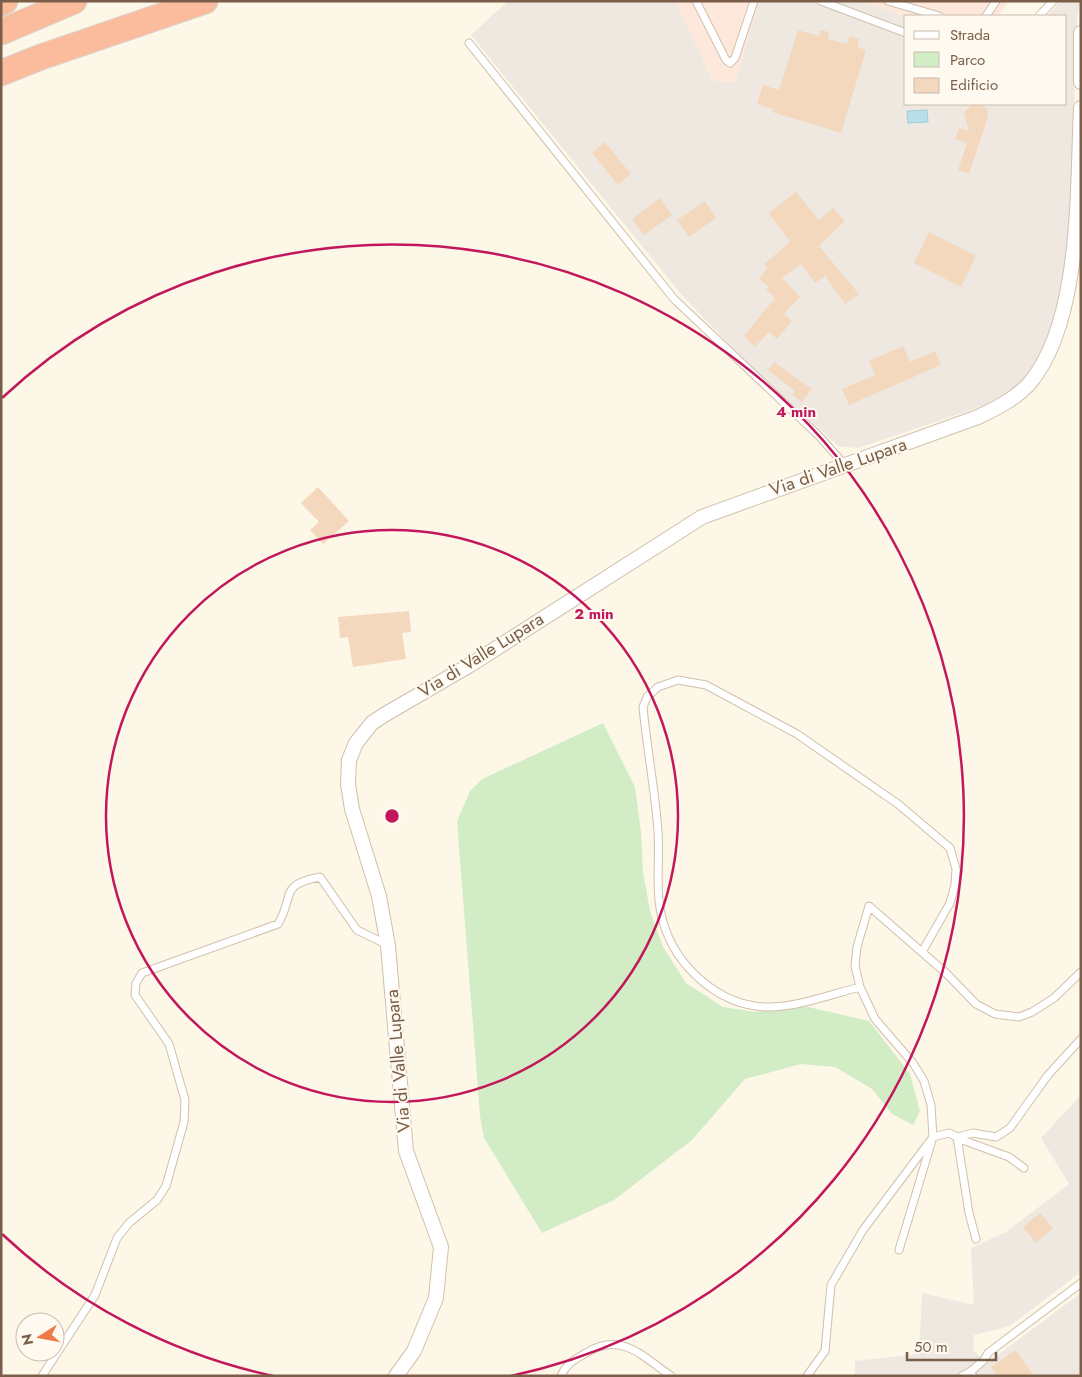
<svg xmlns="http://www.w3.org/2000/svg" width="1082" height="1377" font-family="Jost,sans-serif">
  <style>
    .commercial { fill: #fee8db }
    .industrial { fill: #eee8e1 }
    .green { fill: #d2edc5 }
    .water { fill: #bbdfe9; stroke: #a0cedb }
    .building { fill: #f4d8be }
    .lines { fill: none; stroke-linecap: round; stroke-linejoin: round }
    .service-casing { stroke: #d1bfac; stroke-width: 9 }
    .minor-casing { stroke: #d1bfac; stroke-width: 16 }
    .motorway-casing { stroke: #dcd5d0; stroke-width: 27 }
    .service { stroke: #fff; stroke-width: 7 }
    .minor { stroke: #fff; stroke-width: 14 }
    .motorway { stroke: #fabc9c; stroke-width: 25 }
    .ring { fill: none; stroke: #c2185b; stroke-width: 2.5 }
    .labels { text-anchor: middle; stroke-width: 4; stroke-linejoin: round; paint-order: stroke }
    .street-label { font-size: 18px; fill: #7a5e4a; stroke: #fffaef }
    .centre { fill: #c2185b; stroke: #fffaef; stroke-width: 2.5 }
    .ring-label { font-size: 15px; text-anchor: middle; font-weight: bold; fill: #c2185b; stroke: #fffaef; stroke-width: 4; stroke-linejoin: round; paint-order: stroke }
  </style>
  <rect width="100%" height="100%" fill="#fdf7e8"/>
  <!-- commercial -->
  <path class="commercial" d="M674 1H760L735 82 712 80Z
    M860 1H1009L998 16 906 17Z"/>
  <!-- industrial -->
  <path class="industrial" d="M508 1H675L712 80 728 82H735L760 1H860L906 17V104H1066V16H1047L1061 1H1080L1077 17 1070 233 1063 295 1052 333 1034 370 1026 380 986 405 858 448 838 446 743 359 680 293 471 35Z
    M1081 1095V1272L1010 1326 974 1335 973 1350 987 1363 1081 1293V1376H855V1361L919 1354 922 1293 974 1305 971 1248 1006 1232 1069 1184 1041 1138Z"/>
  <!-- green -->
  <path class="green" d="M603 723 635 787 641 832 643 872 650 911 663 947 686 983 723 1007 756 1012 804 1006 869 1021 910 1074 920 1111 913 1125 892 1114 872 1089 835 1067 801 1064 745 1079 692 1140 614 1200 542 1233 484 1138 480 1116 457 821 470 791 482 779Z"/>
  <!-- water -->
  <path class="water" d="M927 110 928 122 908 123 907 111Z"/>
  <!-- building -->
  <path class="building" d="M798 30 819 36 820 30 829 32 828 39 847 44 849 36 859 39 857 47 866 50 841 133 772 112 774 109 757 104 763 85 779 90Z
    M977 104 987 108 988 117 969 174 958 170 967 143 955 139 959 128 969 131 964 113 971 105Z
    M605 142 631 174 618 185 592 153Z
    M796 192 819 220 833 208 845 221 819 246 859 294 845 304 825 276 815 283 801 264 782 278 800 297 784 314 792 321 777 339 769 332 755 347 744 336 775 298 766 290 769 287 759 279 767 268 764 264 790 242 769 213Z
    M660 198 672 215 644 235 632 219Z
    M705 201 716 218 689 237 677 220Z
    M929 232 976 256 961 287 914 263Z
    M903 346 910 362 935 351 941 365 849 405 842 389 875 375 869 361Z
    M774 362 812 389 802 402 792 395 795 391 768 370Z
    M318 487 349 521 323 544 310 530 319 522 301 503Z
    M409 611 411 632 402 633 406 659 353 667 348 637 340 638 338 617Z
    M1040 1213 1053 1228 1036 1243 1023 1227Z
    M1016 1350 1029 1369 1034 1376H998L991 1367Z"/>
  <g class="lines">
    <defs>
      <path id="service" d="M696 1 726 60 730 63 735 58 754 1
        M821 1 906 33
        M888 1 939 16
        M986 16 996 1
        M1039 16 1053 1
        M469 43 674 299 819 436 844 464
        M860 987C832 994 801 1006 771 1007 720 1008 674 966 662 918 655 890 660 860 658 831 655 790 647 749 643 707L647 697 658 687 678 680 706 685 797 734 898 804 950 848 956 869 955 885 950 903 922 952
        M957 1137 969 1213 976 1239
        M957 1138 1009 1157 1024 1168
        M899 1250 933 1137 931 1105 924 1081 913 1063 875 1019 860 987 855 966 857 947 869 906 947 974 976 1004 995 1014 1019 1017 1032 1012 1054 998 1081 972
        M970 1372 984 1360 988 1353 1081 1283
        M42 1376 95 1295 117 1238 129 1223 157 1200 166 1186 184 1122 185 1100 169 1044 135 995 136 983 142 973 278 924C295 896 278 885 320 877L357 930 388 945
        M561 1376C567 1363 574 1360 586 1353 621 1331 642 1356 671 1376
        M807 1376 825 1351 831 1285 863 1230 933 1137 949 1133 957 1137 973 1133 996 1137 1010 1128 1048 1075 1081 1039
        M962 1376 970 1372 973 1376"/>
      <path id="minor" d="M1081 33V82
        M396 1376 414 1351 436 1298 441 1247 406 1151 388 946 379 896 352 809 348 784 349 760 356 743 372 723 384 715 470 665 702 517 978 417C997 408 1015 399 1029 384 1082 322 1077 188 1081 108"/>
      <path id="motorway" d="M1 3 5 1
        M1 32 74 1
        M1 73 41 57 205 1"/>
    </defs>
    <!-- service casing -->
    <use href="#service" class="service-casing"/>
    <!-- minor casing -->
    <use href="#minor" class="minor-casing"/>
    <!-- motorway casing -->
    <use href="#motorway" class="motorway-casing"/>
    <!-- service -->
    <use href="#service" class="service"/>
    <!-- minor -->
    <use href="#minor" class="minor"/>
    <!-- motorway -->
    <use href="#motorway" class="motorway"/>
  </g>
  <!-- distance rings -->
  <g class="ring">
    <circle cx="392" cy="816" r="286"/>
    <path d="M273 1376A572 572 0 0 1 2 1234M2 398A572 572 0 1 1 511 1376"/>
  </g>
  <g class="labels">
    <!-- street labels -->
    <g class="street-label">
      <text transform="translate(838 467) rotate(-19)" y="6">Via di Valle Lupara</text>
      <text transform="translate(481 655) rotate(-32)" y="6">Via di Valle Lupara</text>
      <text transform="translate(398 1061) rotate(-95)" y="6">Via di Valle Lupara</text>
    </g>
  </g>
  <circle cx="392" cy="816" r="8" class="centre"/>
  <g class="ring-label">
    <text x="796" y="417">4 min</text>
    <text x="594" y="619">2 min</text>
  </g>
  <!-- border -->
  <rect width="1082" height="1377" fill="none" stroke="#7a5e4a" stroke-width="5"/>
  <!-- legend -->
  <rect x="904" y="15" width="162" height="90" fill="#fffaef" stroke="#cabcad"/>
  <rect x="914" y="31" width="25" height="8" fill="#ffffff" stroke="#cabcad"/>
  <text x="950" y="40" font-size="15" fill="#7a5e4a">Strada</text>
  <rect x="914" y="52" width="25" height="15" fill="#d2edc5" stroke="#cabcad"/>
  <text x="950" y="65" font-size="15" fill="#7a5e4a">Parco</text>
  <rect x="914" y="78" width="25" height="15" fill="#f4d8be" stroke="#cabcad"/>
  <text x="950" y="90" font-size="15" fill="#7a5e4a">Edificio</text>
  <!-- north arrow -->
  <g transform="translate(40 1337) rotate(259)"><circle r="24" fill="#fffaef" stroke="#cabcad"/>
  <path d="M0-4L9 19L0 12L-9 19Z" fill="#ed7947"/>
  <text y="-8" font-size="14" font-weight="bold" text-anchor="middle" fill="#7a5e4a">N</text>
  </g>
  <!-- scale -->
  <path d="M907 1352v8h89v-8" fill="none" stroke="#7a5e4a" stroke-width="2.5"/>
  <text x="914" y="1352" font-size="15" fill="#7a5e4a" stroke="#fffaef" stroke-width="4" paint-order="stroke">50 m</text>
</svg>
